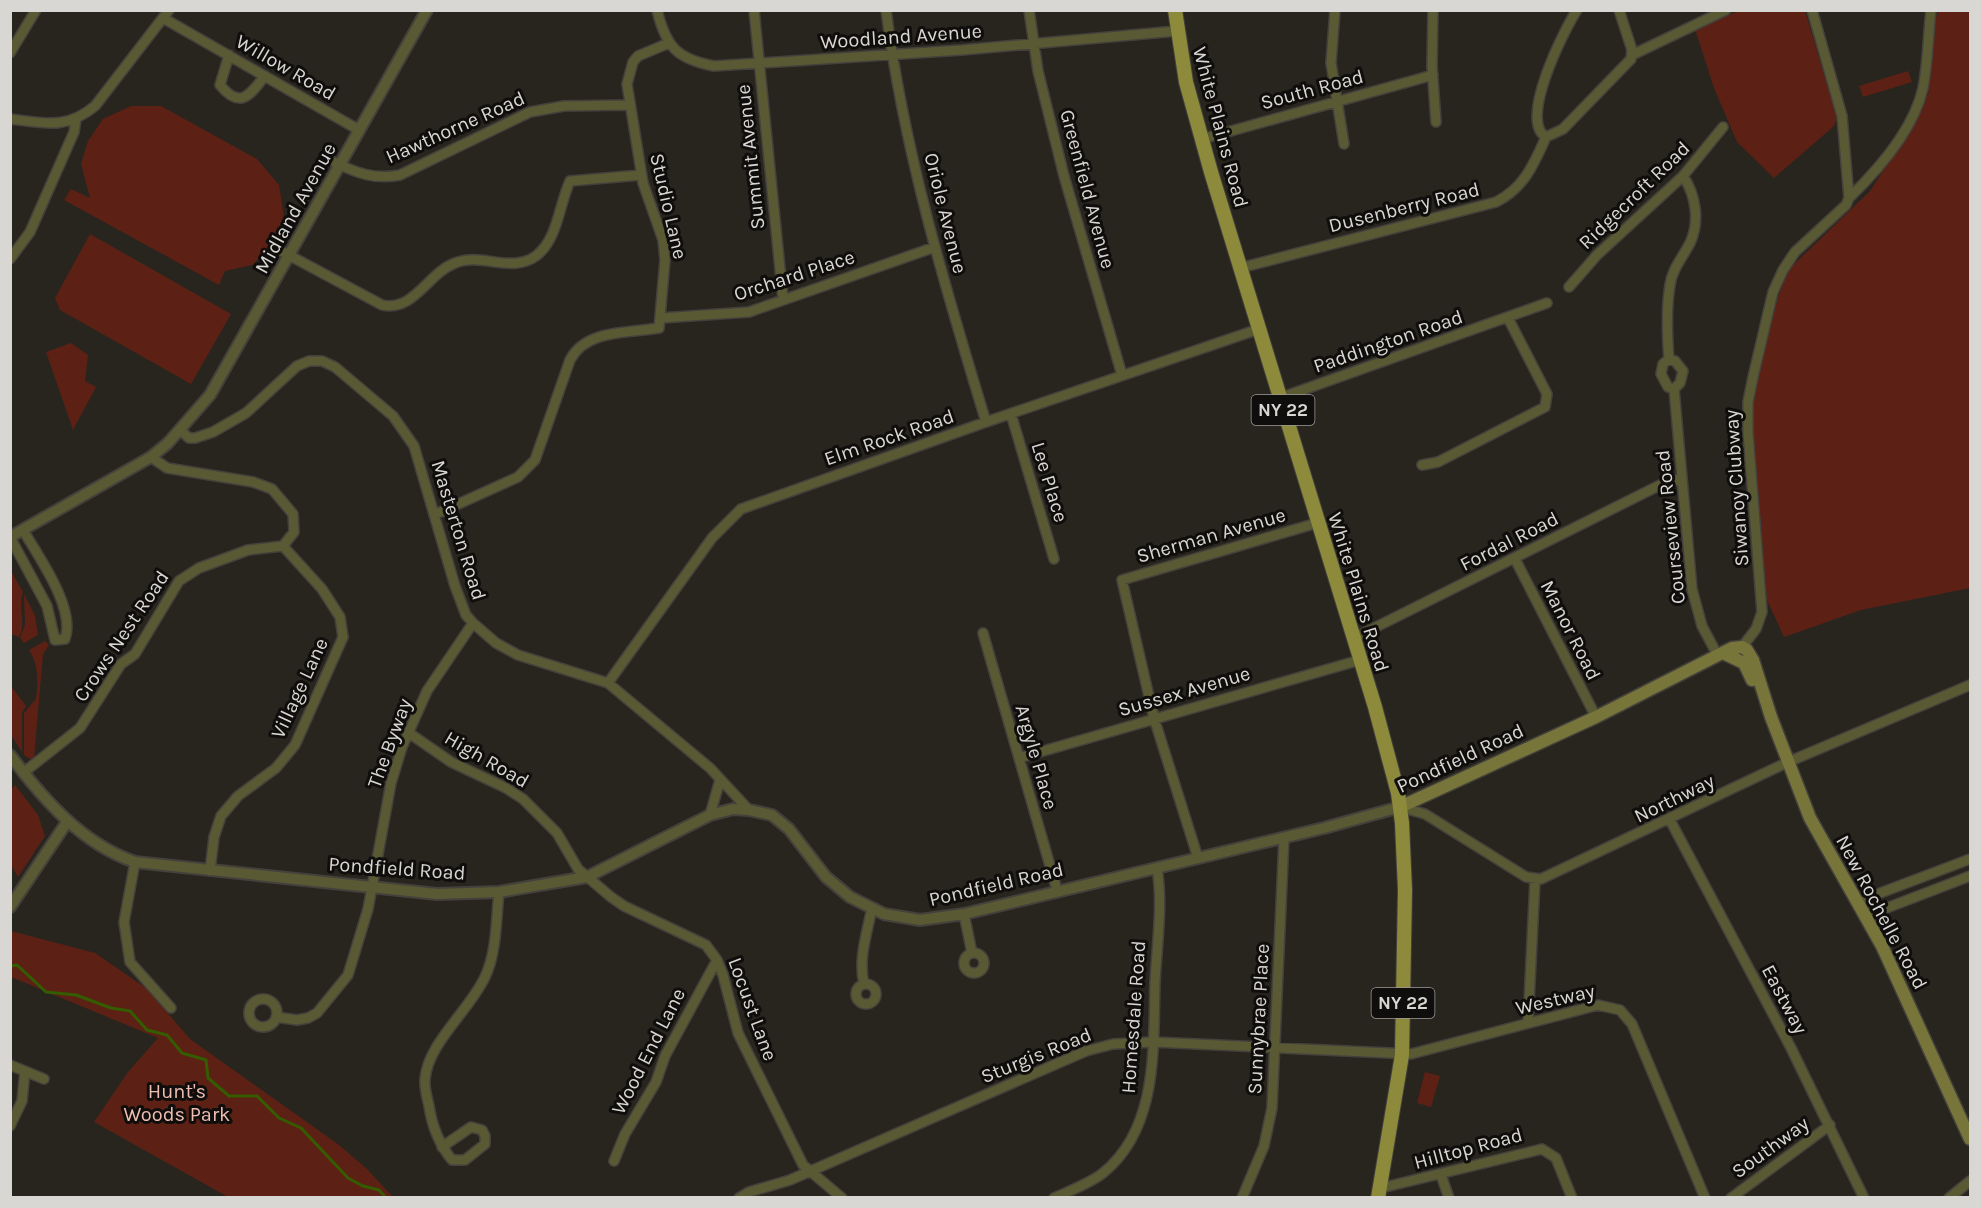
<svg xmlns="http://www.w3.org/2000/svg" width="1981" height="1208" font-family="Karla,sans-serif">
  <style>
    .green { fill: #5c2114 }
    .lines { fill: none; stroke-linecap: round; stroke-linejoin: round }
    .stream { stroke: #345c00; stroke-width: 3 }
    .minor-casing { stroke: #44413c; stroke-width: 12 }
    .tertiary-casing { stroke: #44413c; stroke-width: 14 }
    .secondary-casing { stroke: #44413c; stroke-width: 15 }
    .primary-casing { stroke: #44413c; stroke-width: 16 }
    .minor { stroke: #595934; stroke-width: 9 }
    .tertiary { stroke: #595934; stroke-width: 10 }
    .secondary { stroke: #777539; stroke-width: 12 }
    .primary { stroke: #8d8b3b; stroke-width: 14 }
    .labels { text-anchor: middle; stroke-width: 6; stroke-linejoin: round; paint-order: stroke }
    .shield { fill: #100e0c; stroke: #9d9b97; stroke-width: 1.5 }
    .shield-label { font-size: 18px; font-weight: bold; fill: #d9d7d3 }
    .street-label { font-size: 20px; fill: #d9d7d3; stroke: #100e0c }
    .park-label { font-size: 20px; fill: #efbdb1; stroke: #100e0c }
  </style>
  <rect width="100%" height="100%" fill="#28251f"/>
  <!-- green -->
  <path class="green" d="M1739 11H1805L1837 118 1834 126 1774 178 1737 142 1714 88 1695 29Z
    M1939 11H1970V588L1861 610 1784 637 1767 600 1752 419 1756 384 1778 297 1789 269 1870 191 1916 120 1928 94 1934 20Z
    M1908 71 1912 82 1863 97 1859 86Z
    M131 106H161L257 159 279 185 284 217 272 246 252 265 225 271 219 285 64 200 71 189 90 198 81 164 88 141 103 119Z
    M90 234 231 314 191 384 60 310 55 298Z
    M71 343 88 355 85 381 96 387 73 430 46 352Z
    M11 571 23 592C17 608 27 622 19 637L11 634Z
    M24 594 35 616 38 635 24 643 20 638 25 625Z
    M45 641 49 645 43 654 34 758 30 759 24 755V713L36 699C38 682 39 665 29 650Z
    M10 685 26 706 22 713V752L11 735Z
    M15 785 38 815 45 836 18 877 11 865V790Z
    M11 931 95 953 146 988 190 1039 339 1145 367 1169 393 1197H228L94 1122 128 1072 158 1038 11 977Z
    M1425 1072 1440 1076 1431 1107 1417 1103Z"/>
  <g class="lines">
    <!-- stream -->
    <path class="stream" d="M10 966 17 965 46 992 76 995 111 1008 130 1011 147 1030 167 1035 182 1053 206 1060 208 1078 229 1096H257L279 1118 301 1128 348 1178 363 1186 379 1190 386 1198"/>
    <defs>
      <path id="minor" d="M657 10C666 47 677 59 714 66L962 50 1177 31
        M754 10 783 299
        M886 10C904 151 945 287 986 422
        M1029 10 1038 71 1064 176 1122 375
        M1335 10 1331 63 1344 144
        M1433 10 1432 66 1436 122
        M1577 10C1564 30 1518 121 1546 137L1563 129 1631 59 1632 50 1619 10
        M163 18 359 130
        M10 53 36 10
        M229 55 220 85C241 111 251 93 265 76
        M1632 55 1726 10
        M10 119C45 123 66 130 95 106L169 10
        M1202 139 1433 75
        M334 162C356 173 375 180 400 175L530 112 564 106 629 105
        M1849 198C1878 170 1914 129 1923 88 1928 63 1928 36 1931 10
        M283 252 382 305C414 312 428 273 455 263 482 252 511 274 536 256 558 239 559 205 570 181L641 175
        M10 259 30 232 74 132 76 119
        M1240 268 1496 202C1524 188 1534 164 1546 137
        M1569 287 1597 255 1683 176 1723 127
        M661 318 749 312 935 247
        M1669 359C1667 334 1666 309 1670 285 1672 269 1683 257 1690 243 1700 222 1696 195 1683 176
        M1669 359 1675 361 1683 371 1680 383 1674 389 1668 387 1661 374 1663 364Z
        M1674 389 1692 589 1702 626 1718 656
        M1280 398 1547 303
        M1011 414 1054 559
        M180 430 189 438H195L213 432 246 413 297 366 309 361H322L335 367 393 416 414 446 455 586 466 615 473 623 496 643 518 655 608 683 710 768 749 810
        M1422 465 1438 462 1545 407 1547 394 1508 318
        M434 515 518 477 535 460 570 360C586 329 629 333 659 328L665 260 663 240 643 183 627 84 633 62 638 56 669 43
        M10 537 47 606 55 640 65 639C76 608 38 556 23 530
        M1515 559 1596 717
        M983 633 1057 890
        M1354 638 1666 482 1681 479
        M1742 647 1756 629 1762 612 1748 433V402L1753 377 1773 292 1783 270 1795 252 1846 205 1849 198 1842 116 1812 10
        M608 683 712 538 741 509 986 422 1259 329
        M409 733 451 762 506 788 523 799 557 833 578 869 611 897 624 906 706 945 717 960 723 975 738 1033 803 1165 842 1198
        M1019 758 1360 660
        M23 773 80 728 121 664 135 654 179 581 199 568 248 550 283 546 294 532 293 514 272 489 253 482 167 468 151 457
        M1400 807 1425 814 1526 877 1541 879 1788 762 1970 685
        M710 815 720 780
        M1670 820 1791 1048 1864 1198
        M1198 858 1154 718 1122 580 1317 523
        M1970 859 1867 898 1860 909 1871 914 1970 876
        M135 862 124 922 130 962 171 1008
        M210 871 214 837 221 816 238 796 276 768 295 745 343 637 340 617 322 589 283 546
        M964 914 972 953
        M964 963a10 10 0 1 1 20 0a10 10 0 1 1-20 0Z
        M864 984C858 959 867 933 872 908
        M856 994a10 10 0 1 1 20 0a10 10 0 1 1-20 0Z
        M249 1013a14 14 0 1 1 28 0a14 14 0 1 1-28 0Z
        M276 1017 297 1020 308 1018 317 1013 348 975 368 909 391 783 402 747 427 691 473 623
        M1528 1023 1535 880
        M10 1065 44 1079
        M10 1126 22 1101 25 1071
        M442 1147 471 1127 482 1130 485 1136V1144L465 1160H452C439 1144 432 1126 429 1106 427 1097 424 1088 425 1079 428 1043 469 1011 485 977 497 952 496 919 499 892
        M614 1161 625 1134 656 1082 665 1056 717 960
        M1441 1175 1449 1198
        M1381 1188 1542 1149 1556 1158 1572 1198
        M739 1198 749 1192 790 1180 1086 1051 1113 1044 1153 1042 1411 1054 1598 1005 1620 1010 1632 1024 1705 1198
        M1054 1198C1071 1190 1089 1184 1103 1173 1159 1128 1153 1046 1155 982 1157 944 1163 904 1157 868
        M1242 1198 1264 1146 1272 1108 1284 838
        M1731 1198 1830 1125
        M1949 1198 1970 1181"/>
      <path id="tertiary" d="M10 537 151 457 168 443 210 395 427 10
        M10 755C43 799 82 844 135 862L437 894 499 892 587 877 710 815 733 809 749 810 772 815 789 829 826 877 850 897 884 914 920 920 964 914 1324 828 1400 807
        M10 907 67 822"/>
      <path id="secondary" d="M1725 654 1744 663 1752 680
        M1400 807 1596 717 1732 648 1742 647 1747 650 1753 660 1771 717 1810 818 1882 946 1970 1139"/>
      <path id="primary" d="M1175 10 1186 82 1211 172 1375 707 1398 793 1402 823 1405 890 1402 1055 1378 1198"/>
    </defs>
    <!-- minor casing -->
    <use href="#minor" class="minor-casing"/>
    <!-- tertiary casing -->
    <use href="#tertiary" class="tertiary-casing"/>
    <!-- secondary casing -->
    <use href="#secondary" class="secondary-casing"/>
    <!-- primary casing -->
    <use href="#primary" class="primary-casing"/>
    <!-- minor -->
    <use href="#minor" class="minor"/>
    <!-- tertiary -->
    <use href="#tertiary" class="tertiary"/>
    <!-- secondary -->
    <use href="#secondary" class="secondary"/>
    <!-- primary -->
    <use href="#primary" class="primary"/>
  </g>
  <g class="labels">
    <!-- shield labels -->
    <g class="shield">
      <rect x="1251.5" y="395" width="63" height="30" rx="4.5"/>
      <rect x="1371.5" y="988" width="63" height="30" rx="4.5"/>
    </g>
    <g class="shield-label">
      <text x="1283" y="416">NY 22</text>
      <text x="1403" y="1009">NY 22</text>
    </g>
    <!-- street labels -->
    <g class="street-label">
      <text transform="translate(901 36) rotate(-4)" y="7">Woodland Avenue</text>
      <text transform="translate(286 67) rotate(30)" y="7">Willow Road</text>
      <text transform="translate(1312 89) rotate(-15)" y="7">South Road</text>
      <text transform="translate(455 127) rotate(-24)" y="7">Hawthorne Road</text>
      <text transform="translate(1221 127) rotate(75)" y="7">White Plains Road</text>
      <text transform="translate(750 157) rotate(-96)" y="7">Summit Avenue</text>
      <text transform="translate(1088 189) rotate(75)" y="7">Greenfield Avenue</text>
      <text transform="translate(1634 195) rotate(-44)" y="7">Ridgecroft Road</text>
      <text transform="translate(669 206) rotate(77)" y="7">Studio Lane</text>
      <text transform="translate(1404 207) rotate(-14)" y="7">Dusenberry Road</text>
      <text transform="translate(295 208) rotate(-61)" y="7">Midland Avenue</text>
      <text transform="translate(946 213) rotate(76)" y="7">Oriole Avenue</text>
      <text transform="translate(794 275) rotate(-18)" y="7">Orchard Place</text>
      <text transform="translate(1388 341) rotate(-19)" y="7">Paddington Road</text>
      <text transform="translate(889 437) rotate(-19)" y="7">Elm Rock Road</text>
      <text transform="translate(1050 482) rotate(73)" y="7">Lee Place</text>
      <text transform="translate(1736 488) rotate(-94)" y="7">Siwanoy Clubway</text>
      <text transform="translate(1670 527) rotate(-96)" y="7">Courseview Road</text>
      <text transform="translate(459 530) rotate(73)" y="7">Masterton Road</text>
      <text transform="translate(1211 535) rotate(-16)" y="7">Sherman Avenue</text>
      <text transform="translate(1509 541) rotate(-27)" y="7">Fordal Road</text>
      <text transform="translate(1359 592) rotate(73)" y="7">White Plains Road</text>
      <text transform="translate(1571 630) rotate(63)" y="7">Manor Road</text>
      <text transform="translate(121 636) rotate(-56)" y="7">Crows Nest Road</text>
      <text transform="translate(299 688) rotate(-65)" y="7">Village Lane</text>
      <text transform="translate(1184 691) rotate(-16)" y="7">Sussex Avenue</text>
      <text transform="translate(389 743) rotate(-70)" y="7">The Byway</text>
      <text transform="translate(1037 757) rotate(74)" y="7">Argyle Place</text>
      <text transform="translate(1460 758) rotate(-25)" y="7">Pondfield Road</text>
      <text transform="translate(487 759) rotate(30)" y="7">High Road</text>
      <text transform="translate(1674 798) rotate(-26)" y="7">Northway</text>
      <text transform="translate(397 868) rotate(4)" y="7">Pondfield Road</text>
      <text transform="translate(996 884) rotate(-13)" y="7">Pondfield Road</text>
      <text transform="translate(1882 912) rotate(62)" y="7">New Rochelle Road</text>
      <text transform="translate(1555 999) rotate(-13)" y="7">Westway</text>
      <text transform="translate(1785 999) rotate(62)" y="7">Eastway</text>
      <text transform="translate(753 1009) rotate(70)" y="7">Locust Lane</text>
      <text transform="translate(1133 1017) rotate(-86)" y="7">Homesdale Road</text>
      <text transform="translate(1258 1019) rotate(-87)" y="7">Sunnybrae Place</text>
      <text transform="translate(648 1051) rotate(-63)" y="7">Wood End Lane</text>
      <text transform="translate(1036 1055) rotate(-22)" y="7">Sturgis Road</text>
      <text transform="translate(1770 1147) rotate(-36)" y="7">Southway</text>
      <text transform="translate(1468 1148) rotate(-15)" y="7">Hilltop Road</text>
    </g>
    <!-- park labels -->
    <g class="park-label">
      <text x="177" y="1098">Hunt's<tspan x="177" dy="23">Woods Park</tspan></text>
    </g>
  </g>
  <!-- border -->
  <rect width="1981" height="1208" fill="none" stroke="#d9d7d3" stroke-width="24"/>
</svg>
